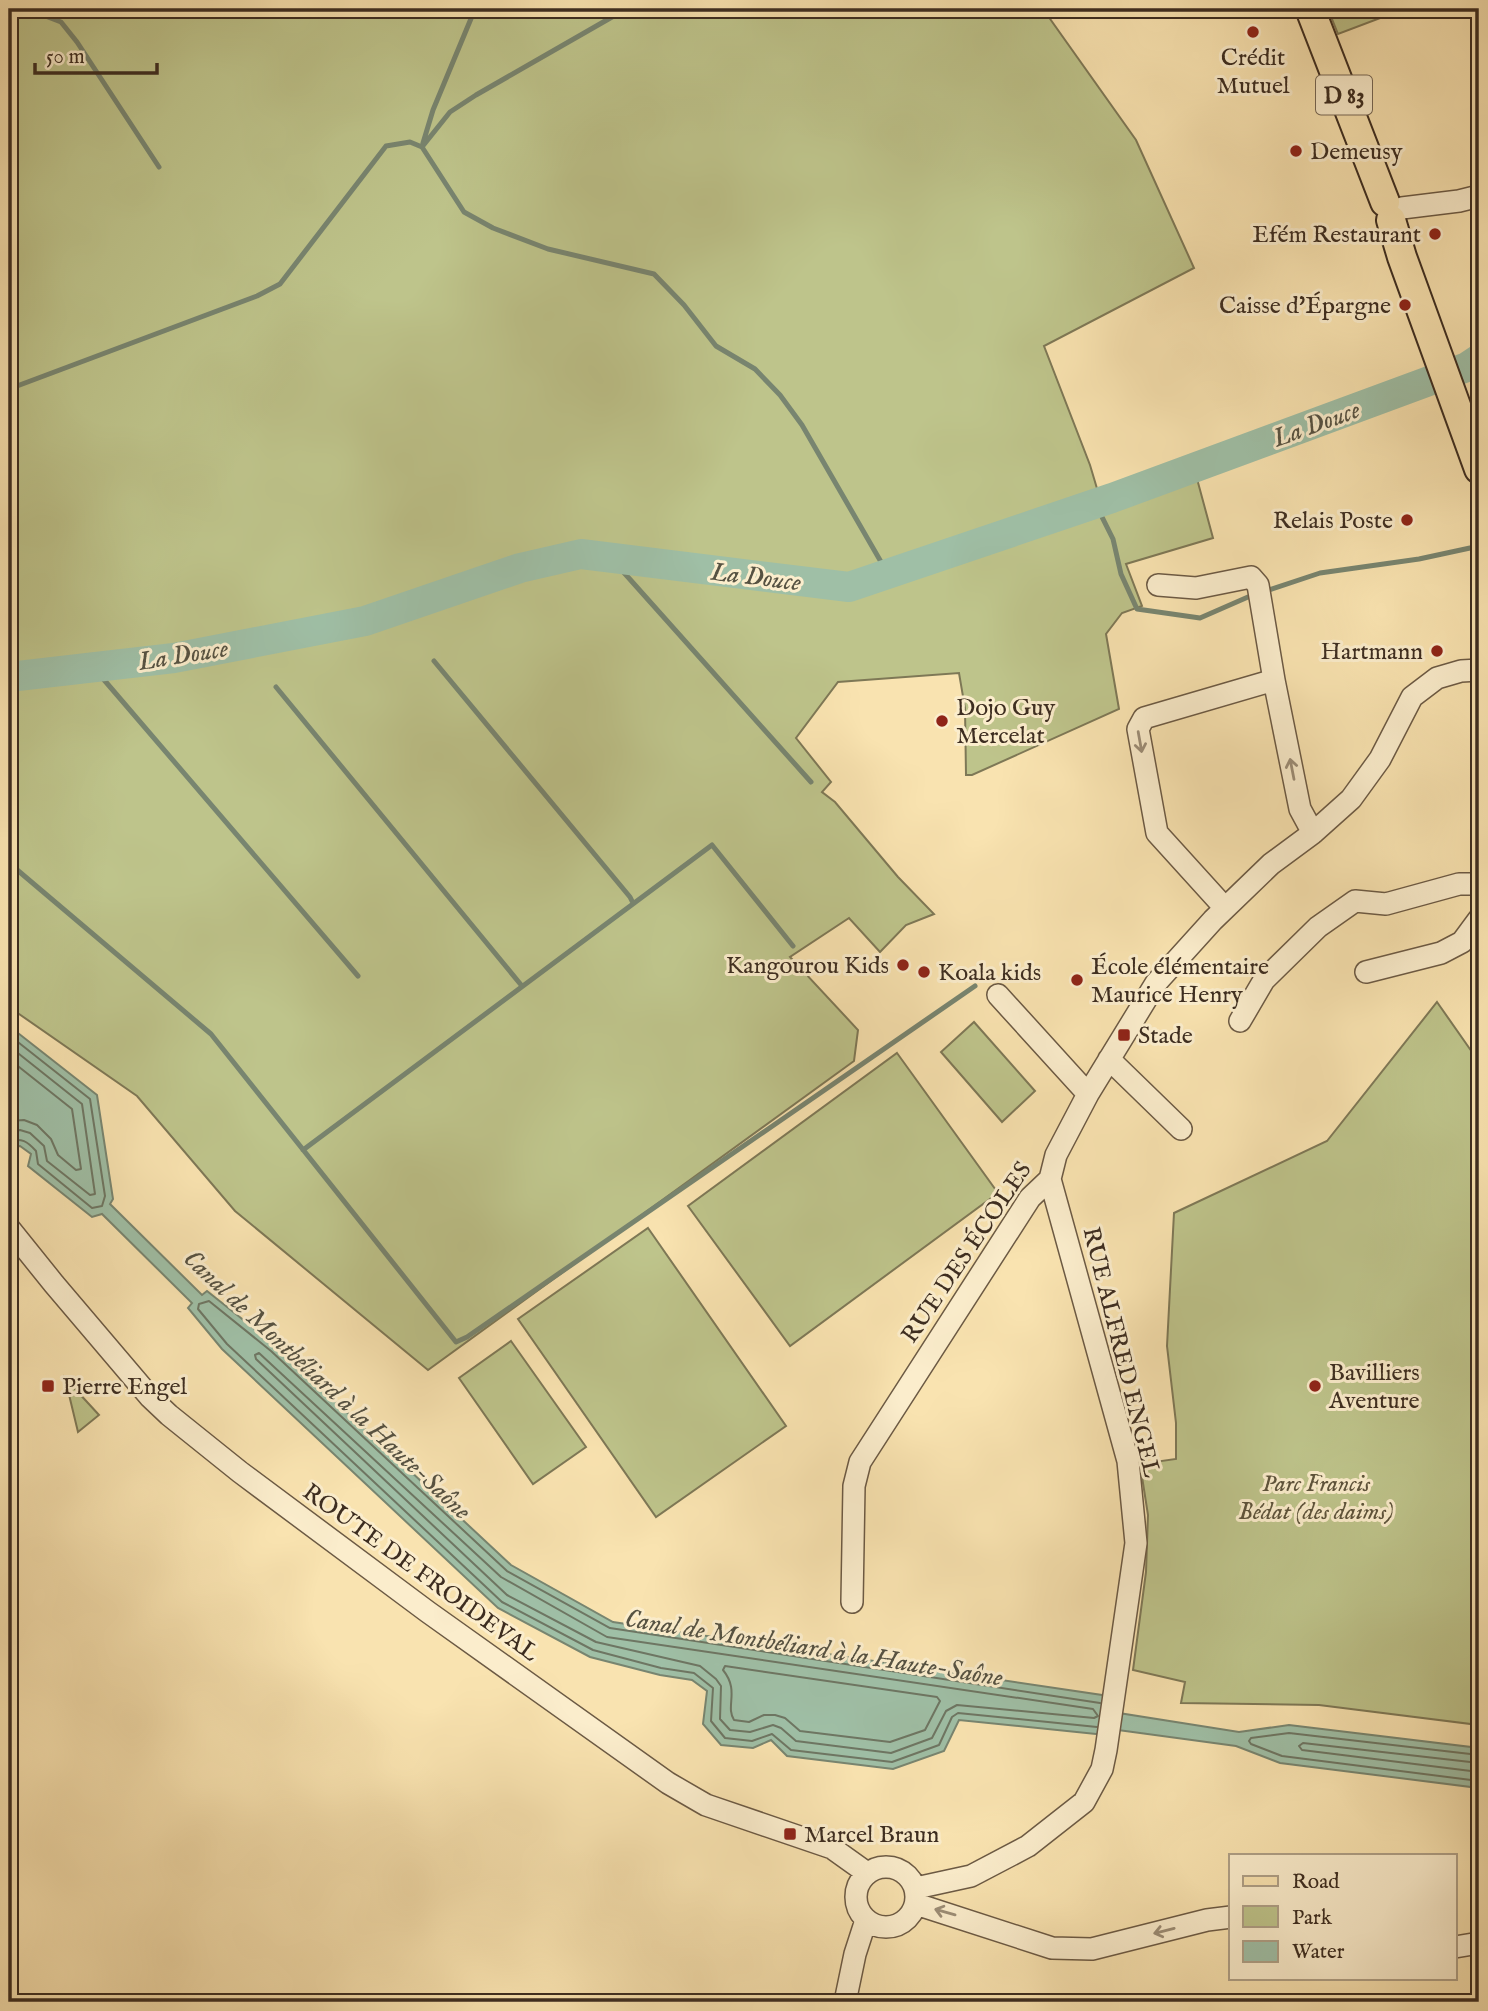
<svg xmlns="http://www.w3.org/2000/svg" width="1488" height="2011" font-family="'IM FELL English',serif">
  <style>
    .green { fill: #bec48b; stroke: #7e7856; stroke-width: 2 }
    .water { fill: #9fbfa6; stroke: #788570; stroke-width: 2 }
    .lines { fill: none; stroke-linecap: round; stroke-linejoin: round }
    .shore { stroke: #6e7663; stroke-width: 2 }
    .stream { stroke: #788570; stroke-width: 5 }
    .river { stroke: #9fbfa6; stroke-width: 30 }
    .minor-casing { stroke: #6c5a44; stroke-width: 24 }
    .major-casing { stroke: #3d2d20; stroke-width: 32 }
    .minor { stroke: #fbedcc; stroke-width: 21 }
    .major { stroke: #f9e3b0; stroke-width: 28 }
    .oneway { stroke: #9c8d76 }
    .poi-dot { fill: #8f2418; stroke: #fbedcc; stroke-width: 2.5 }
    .labels { text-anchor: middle; stroke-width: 6; stroke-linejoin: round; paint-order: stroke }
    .shield { fill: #fbedcc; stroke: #766754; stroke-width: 2 }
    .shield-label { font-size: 23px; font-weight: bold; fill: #3d2d20 }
    .poi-label { font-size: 24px; fill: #3d2d20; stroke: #fbedcc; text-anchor: start }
    .street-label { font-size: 24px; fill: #3d2d20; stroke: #fbedcc }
    .park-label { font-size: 24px; font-style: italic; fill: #5d533b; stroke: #fbedcc }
    .water-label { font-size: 26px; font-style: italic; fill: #565242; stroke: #fbedcc }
  </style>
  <rect width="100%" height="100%" fill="#f9e3b0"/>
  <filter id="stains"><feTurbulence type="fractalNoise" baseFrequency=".00286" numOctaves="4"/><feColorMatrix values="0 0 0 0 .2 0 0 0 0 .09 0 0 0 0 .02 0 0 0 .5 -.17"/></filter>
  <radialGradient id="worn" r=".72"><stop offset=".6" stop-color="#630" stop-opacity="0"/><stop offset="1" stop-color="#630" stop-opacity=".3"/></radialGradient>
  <!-- green -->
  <path class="green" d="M9 9H1043L1136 140 1194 268 1044 346 1090 465 1104 512 1196 475 1213 538 1126 564 1142 606 1122 613 1106 634 1119 709 972 775H966L965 708 959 673 838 682 796 738 831 782 822 792 835 802 898 877 934 914 906 925 880 952 849 918 790 957 858 1030 854 1061 428 1370 235 1211 137 1096 9 1007Z
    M1328 9H1404L1338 34Z
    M1437 1002 1479 1062V1224L1475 1232 1479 1237V1725L1319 1705 1181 1703 1185 1682 1133 1670 1146 1572 1148 1515 1140 1464 1176 1459V1423L1167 1346 1174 1213 1327 1141Z
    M974 1022 1035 1091 1002 1122 941 1052Z
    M897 1053 998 1193 790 1346 688 1206Z
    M648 1228 786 1426 656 1517 518 1319Z
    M511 1341 586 1447 533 1484 459 1378Z
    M65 1378 99 1415 78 1432Z"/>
  <!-- water -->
  <path class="water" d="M9 1026 97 1095 113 1199 110 1204 202 1295 207 1291 275 1345 511 1565 613 1622 1102 1695 1119 1713 1239 1732 1289 1725 1479 1748V1788L1280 1763 1236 1746 1118 1730 1096 1734 959 1720 944 1751 893 1769 787 1756 771 1740 753 1748 721 1745 703 1724 707 1691 692 1680 660 1675 590 1657 498 1608 222 1349 188 1308 192 1303 102 1214 92 1217 28 1166 31 1154 20 1146 9 1147Z"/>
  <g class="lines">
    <!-- shore -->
    <path class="shore" d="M9 1035 90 1099 105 1196 102 1206 92 1208 38 1164 36 1151C27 1141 22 1138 9 1141
      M9 1046 82 1104 95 1194 90 1195 47 1161 44 1146 30 1133 20 1130 9 1132
      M9 1059 72 1109 81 1169 76 1170 58 1155 51 1139 37 1125 24 1120 9 1121
      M259 1353 501 1577 607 1637 1093 1709 1098 1716 1094 1718 957 1705 946 1711 932 1738 891 1753 796 1741 781 1728 773 1725 750 1732 730 1730 720 1719 721 1686 716 1679 700 1666 596 1642 507 1595 256 1359 255 1355Z
      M725 1666 937 1697 940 1701 925 1730 890 1742 800 1731 785 1718 775 1715H764L749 1722 734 1720C725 1706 740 1691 723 1670Z
      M1097 1727 958 1713 952 1717 939 1745 892 1762 791 1750 772 1734 752 1741 725 1738 711 1721 713 1688 694 1673 661 1668 593 1650 502 1602 227 1344 198 1309 199 1304 209 1301 271 1351 507 1571 610 1628 1100 1703
      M1479 1755 1289 1733 1251 1738 1249 1741 1251 1744 1282 1756 1479 1781
      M1479 1763 1303 1743 1299 1746 1302 1750 1479 1772"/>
    <!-- stream -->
    <path class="stream" d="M27 9 61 22 77 42 159 167
      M423 143 433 110 475 9
      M422 147 450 112 476 95 626 9
      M9 389 257 296 280 284 386 146 410 142 422 147 464 212 493 228 548 249 654 274 684 305 716 346 755 369 780 395 802 425 888 574
      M1095 503 1113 539 1121 574 1137 609 1200 618 1248 597
      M610 557 811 782
      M1266 591 1320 573 1419 559 1470 548
      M434 661 630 897 633 903
      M93 667 358 976
      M276 687 522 986
      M9 863 211 1034 456 1342 467 1337 975 986
      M303 1150 712 845 793 946"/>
    <!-- river -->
    <path class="river" d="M9 677 174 658 365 621 520 568 581 554 849 587 1112 498 1467 367 1479 359"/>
    <defs>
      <path id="minor" d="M1402 208 1459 201 1479 196
        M1158 585 1196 588 1251 577 1258 585 1274 680
        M1225 908 1157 833 1138 729 1144 718 1274 680 1300 809 1313 833
        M1366 972 1441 953 1462 942 1479 919
        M998 995 1088 1094
        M1240 1021 1264 980 1318 927 1355 901 1386 904 1459 884H1479
        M1109 1059 1181 1129
        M9 1228 54 1284 150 1397 169 1415 240 1472 428 1612 668 1783 706 1805 832 1848 867 1873
        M852 1602 854 1486 860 1462 1030 1198 1050 1179 1056 1155 1088 1094 1156 983 1213 920 1271 864 1313 833 1351 799 1380 759 1412 697 1437 678 1461 671 1479 670
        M856 1897a30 30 0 1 1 60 0a30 30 0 1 1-60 0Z
        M916 1888 971 1876 1028 1846 1084 1802 1102 1769 1106 1750 1136 1543 1128 1461 1050 1179
        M916 1904 1052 1948 1092 1949 1207 1920 1231 1917
        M1455 1947 1479 1943
        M845 2002 855 1954 866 1920"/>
      <path id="major" d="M1310 9 1385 202
        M1391 220 1402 257 1479 469"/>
    </defs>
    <!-- minor casing -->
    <use href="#minor" class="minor-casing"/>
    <!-- major casing -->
    <use href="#major" class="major-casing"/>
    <!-- minor -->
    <use href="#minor" class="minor"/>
    <!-- major -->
    <use href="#major" class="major"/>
  </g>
  <!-- one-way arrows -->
  <defs><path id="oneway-shaft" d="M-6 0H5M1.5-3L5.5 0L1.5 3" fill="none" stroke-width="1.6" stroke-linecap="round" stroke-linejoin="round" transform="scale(1.75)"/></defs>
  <g class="oneway">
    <use href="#oneway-shaft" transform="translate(1140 742) rotate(80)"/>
    <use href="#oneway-shaft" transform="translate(1292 769) rotate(-101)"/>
    <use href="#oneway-shaft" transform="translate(945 1912) rotate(-164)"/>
    <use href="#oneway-shaft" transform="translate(1164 1931) rotate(166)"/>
  </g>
  <!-- markers -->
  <g class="poi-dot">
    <circle cx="1253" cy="32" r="7"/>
    <circle cx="1296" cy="151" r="7"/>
    <circle cx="1435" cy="234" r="7"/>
    <circle cx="1405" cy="305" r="7"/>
    <circle cx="1407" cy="520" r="7"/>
    <circle cx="1437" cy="651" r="7"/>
    <circle cx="942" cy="721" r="7"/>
    <circle cx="903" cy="965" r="7"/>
    <circle cx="924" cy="972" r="7"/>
    <circle cx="1077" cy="980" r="7"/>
    <rect x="1117" y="1028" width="14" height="14" rx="3.5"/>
    <rect x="41" y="1379" width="14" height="14" rx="3.5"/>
    <circle cx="1315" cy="1386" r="7"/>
    <rect x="783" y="1827" width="14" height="14" rx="3.5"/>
  </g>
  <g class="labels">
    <!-- shield labels -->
    <rect class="shield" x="1316" y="75.5" width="56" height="39" rx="5"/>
    <g class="shield-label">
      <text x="1344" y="103">D 83</text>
    </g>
    <!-- poi labels -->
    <g class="poi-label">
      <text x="1253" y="65" text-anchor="middle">Crédit<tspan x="1253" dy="28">Mutuel</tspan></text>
      <text x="1310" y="159">Demeusy</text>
      <text x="1421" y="242" text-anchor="end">Efém Restaurant</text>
      <text x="1391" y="313" text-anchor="end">Caisse d'Épargne</text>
      <text x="1393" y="528" text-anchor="end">Relais Poste</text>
      <text x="1423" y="659" text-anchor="end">Hartmann</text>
      <text x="956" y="715">Dojo Guy<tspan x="956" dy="28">Mercelat</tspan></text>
      <text x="889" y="973" text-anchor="end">Kangourou Kids</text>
      <text x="1091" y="974">École élémentaire<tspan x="1091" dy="28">Maurice Henry</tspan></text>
      <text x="938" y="980">Koala kids</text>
      <text x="1138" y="1043">Stade</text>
      <text x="1329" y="1380">Bavilliers<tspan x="1329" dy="28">Aventure</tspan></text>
      <text x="62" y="1394">Pierre Engel</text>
      <text x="804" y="1842">Marcel Braun</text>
    </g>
    <!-- street labels -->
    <g class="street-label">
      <text transform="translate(966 1252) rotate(-56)" y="8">RUE DES ÉCOLES</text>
      <text transform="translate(1122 1352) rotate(76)" y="8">RUE ALFRED ENGEL</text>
      <text transform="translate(421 1572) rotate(36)" y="8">ROUTE DE FROIDEVAL</text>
    </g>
    <!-- park labels -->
    <g class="park-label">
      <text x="1316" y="1491">Parc Francis<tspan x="1316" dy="28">Bédat (des daims)</tspan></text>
    </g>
    <!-- water labels -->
    <g class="water-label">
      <text transform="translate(1316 423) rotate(-20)" y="9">La Douce</text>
      <text transform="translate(756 576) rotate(7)" y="9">La Douce</text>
      <text transform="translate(183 654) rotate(-9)" y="9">La Douce</text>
      <text transform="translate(328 1384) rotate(43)" y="9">Canal de Montbéliard à la Haute-Saône</text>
      <text transform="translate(814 1647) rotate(9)" y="9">Canal de Montbéliard à la Haute-Saône</text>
    </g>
  </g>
  <!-- margin -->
  <rect width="1488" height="2011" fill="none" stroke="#f9e3b0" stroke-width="35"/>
  <rect x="10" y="10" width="1467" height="1990" fill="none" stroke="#3d2d20" stroke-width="3.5"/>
  <rect x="18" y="18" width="1453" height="1976" fill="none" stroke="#3d2d20" stroke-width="2"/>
  <!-- legend -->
  <rect x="1229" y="1854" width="228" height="126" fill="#fbedcc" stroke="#afa087" stroke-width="2"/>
  <rect x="1243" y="1876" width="35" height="10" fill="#f9e3b0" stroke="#afa087" stroke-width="2"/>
  <text x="1292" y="1888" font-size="21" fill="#3d2d20">Road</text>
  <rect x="1243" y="1906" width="35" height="21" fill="#bec48b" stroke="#afa087" stroke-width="2"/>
  <text x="1292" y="1924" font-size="21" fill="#3d2d20">Park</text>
  <rect x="1243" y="1941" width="35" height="21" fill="#9fbfa6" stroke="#afa087" stroke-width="2"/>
  <text x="1292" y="1958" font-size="21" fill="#3d2d20">Water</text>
  <!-- scale -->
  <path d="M35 63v10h122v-10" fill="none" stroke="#3d2d20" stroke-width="3.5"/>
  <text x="46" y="63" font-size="21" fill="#3d2d20" stroke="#fbedcc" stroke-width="5" paint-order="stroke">50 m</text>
  <rect width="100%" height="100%" filter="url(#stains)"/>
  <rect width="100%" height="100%" fill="url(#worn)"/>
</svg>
